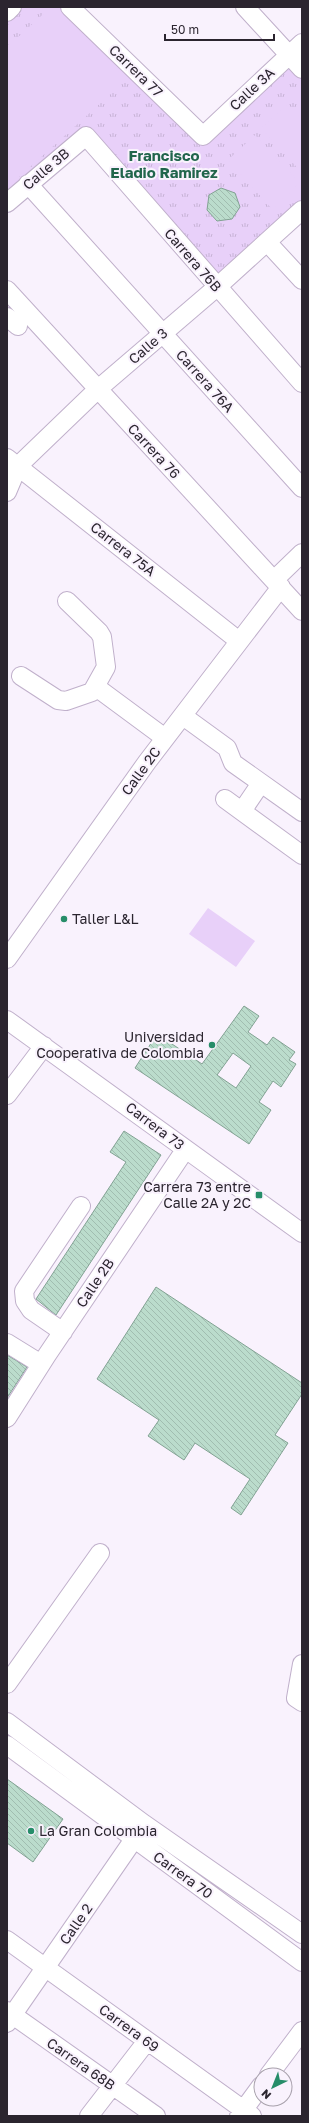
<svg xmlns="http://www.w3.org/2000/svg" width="309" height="2123" font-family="'Golos Text',sans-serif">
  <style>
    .park { fill: url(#park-tufts) }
    .pitch { fill: #e8d0f9 }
    .building { fill: url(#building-back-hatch); stroke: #82a293; fill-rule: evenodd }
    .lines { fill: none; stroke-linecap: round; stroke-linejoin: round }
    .minor-casing { stroke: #c0b0cb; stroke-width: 20 }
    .minor { stroke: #fff; stroke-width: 18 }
    .poi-dot { fill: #268d69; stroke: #f9f2fd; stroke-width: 1.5 }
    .labels { text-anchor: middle; stroke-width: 4; stroke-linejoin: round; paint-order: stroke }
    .street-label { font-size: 14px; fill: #2b252f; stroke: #f9f2fd }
    .poi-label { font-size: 14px; fill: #2b252f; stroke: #f9f2fd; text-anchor: start }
    .neighbourhood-label { font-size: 15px; font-weight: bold; fill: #21654c; stroke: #f9f2fd }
  </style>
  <defs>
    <pattern id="park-tufts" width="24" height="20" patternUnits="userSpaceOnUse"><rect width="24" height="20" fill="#e8d0f9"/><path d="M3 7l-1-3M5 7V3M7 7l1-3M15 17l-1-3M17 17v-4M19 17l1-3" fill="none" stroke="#c7b2d6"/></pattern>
    <pattern id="building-back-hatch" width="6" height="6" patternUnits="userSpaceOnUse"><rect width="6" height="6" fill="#bbdccc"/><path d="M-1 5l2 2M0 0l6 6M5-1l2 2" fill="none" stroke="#a1bdb0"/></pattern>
  </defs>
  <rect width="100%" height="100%" fill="#f9f2fd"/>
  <!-- park -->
  <path class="park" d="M12 7H70L203 136 289 54 302 69V210L217 287 86 136 7 203V12Z"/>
  <!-- pitch -->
  <path class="pitch" d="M51 7H59L126 80 7 188V47Z
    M288 104 302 120V173L261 128Z
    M255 135 300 183 272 209 228 160Z
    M208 908 255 941 236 967 189 934Z"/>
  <!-- building -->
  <path class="building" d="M221 188 235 193 240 207 232 219 217 221 207 210 209 195Z
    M244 1006 259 1016 248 1032 267 1045 273 1037 295 1052 289 1060 296 1064 281 1087 273 1081 259 1102 271 1110 249 1144 135 1068 157 1034 202 1064ZM233 1053 251 1066 236 1088 217 1075Z
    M124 1131 161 1155 56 1315 36 1299 126 1162 110 1152Z
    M156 1287 302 1383V1394L275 1435 288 1443 241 1515 231 1508 250 1479 195 1443 184 1460 148 1436 159 1420 97 1379Z
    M7 1355 27 1367 7 1398Z
    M7 1779 63 1819 33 1862 7 1843Z"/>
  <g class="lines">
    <defs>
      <path id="minor" d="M70 7 203 136 302 43
        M245 7 302 69
        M7 12 12 7
        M28 184 302 488
        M7 203 86 136 302 383
        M267 242 302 280
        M7 290 302 611
        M7 317 18 326
        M7 458 239 641
        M7 492 18 466 98 389 217 287 302 210
        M274 580 302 553
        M21 676 58 700 66 701 92 692 106 667 102 637 99 632 67 601
        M96 687 165 738
        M183 716 227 748 233 763 302 812
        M225 799 302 855
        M242 811 261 783
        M7 959 147 762 281 587
        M7 1020 302 1233
        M7 1095 44 1046
        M63 1332 31 1310 25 1301 24 1291 81 1206
        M7 1343 41 1364
        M7 1418 47 1355 185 1150
        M302 1664 296 1698 302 1702
        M7 1684 100 1553
        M7 1722 144 1824 302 1934
        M7 1745 302 1962
        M7 1940 252 2116
        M7 2011 156 2116
        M7 2023 141 1829
        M269 2075 302 2031
        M89 2116 147 2041
        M239 2116 261 2086"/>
    </defs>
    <!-- minor casing -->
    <use href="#minor" class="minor-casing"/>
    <!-- minor -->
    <use href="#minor" class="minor"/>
  </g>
  <!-- markers -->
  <g class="poi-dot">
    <circle cx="64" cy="919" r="4"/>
    <circle cx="212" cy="1045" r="4"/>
    <rect x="255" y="1191" width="8" height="8" rx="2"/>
    <circle cx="31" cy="1831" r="4"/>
  </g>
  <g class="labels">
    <!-- street labels -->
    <g class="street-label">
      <text transform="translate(136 71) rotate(44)" y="5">Carrera 77</text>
      <text transform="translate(252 89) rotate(-43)" y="5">Calle 3A</text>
      <text transform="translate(46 169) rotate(-40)" y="5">Calle 3B</text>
      <text transform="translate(193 260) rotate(49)" y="5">Carrera 76B</text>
      <text transform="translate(148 346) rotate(-41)" y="5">Calle 3</text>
      <text transform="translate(205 381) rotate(48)" y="5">Carrera 76A</text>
      <text transform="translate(154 451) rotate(47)" y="5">Carrera 76</text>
      <text transform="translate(123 549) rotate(38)" y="5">Carrera 75A</text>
      <text transform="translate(141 771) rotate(-54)" y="5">Calle 2C</text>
      <text transform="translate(155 1126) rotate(37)" y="5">Carrera 73</text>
      <text transform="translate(95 1283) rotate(-56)" y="5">Calle 2B</text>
      <text transform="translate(183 1875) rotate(36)" y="5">Carrera 70</text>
      <text transform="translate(76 1924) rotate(-55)" y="5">Calle 2</text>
      <text transform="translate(129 2028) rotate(36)" y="5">Carrera 69</text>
      <text transform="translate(81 2064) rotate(35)" y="5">Carrera 68B</text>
    </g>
    <!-- poi labels -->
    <g class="poi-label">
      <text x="72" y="924">Taller L&amp;L</text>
      <text x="204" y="1042" text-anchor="end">Universidad<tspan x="204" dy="16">Cooperativa de Colombia</tspan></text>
      <text x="251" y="1192" text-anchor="end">Carrera 73 entre<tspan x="251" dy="16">Calle 2A y 2C</tspan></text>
      <text x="39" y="1836">La Gran Colombia</text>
    </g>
    <!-- neighbourhood labels -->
    <g class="neighbourhood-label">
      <text x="164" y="161">Francisco<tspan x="164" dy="17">Eladio Ramirez</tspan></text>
    </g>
  </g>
  <!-- border -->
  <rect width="309" height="2123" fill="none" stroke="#2b252f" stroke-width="16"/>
  <!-- north arrow -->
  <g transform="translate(273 2087) rotate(223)"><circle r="19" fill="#f9f2fd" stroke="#a7a0ab"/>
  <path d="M0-3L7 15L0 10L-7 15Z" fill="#268d69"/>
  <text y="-6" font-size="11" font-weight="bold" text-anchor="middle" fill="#2b252f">N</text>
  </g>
  <!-- scale -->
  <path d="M165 34v6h109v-6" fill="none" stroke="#2b252f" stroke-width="2"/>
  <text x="171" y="34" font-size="12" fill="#2b252f" stroke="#f9f2fd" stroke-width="3" paint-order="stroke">50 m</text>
</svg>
